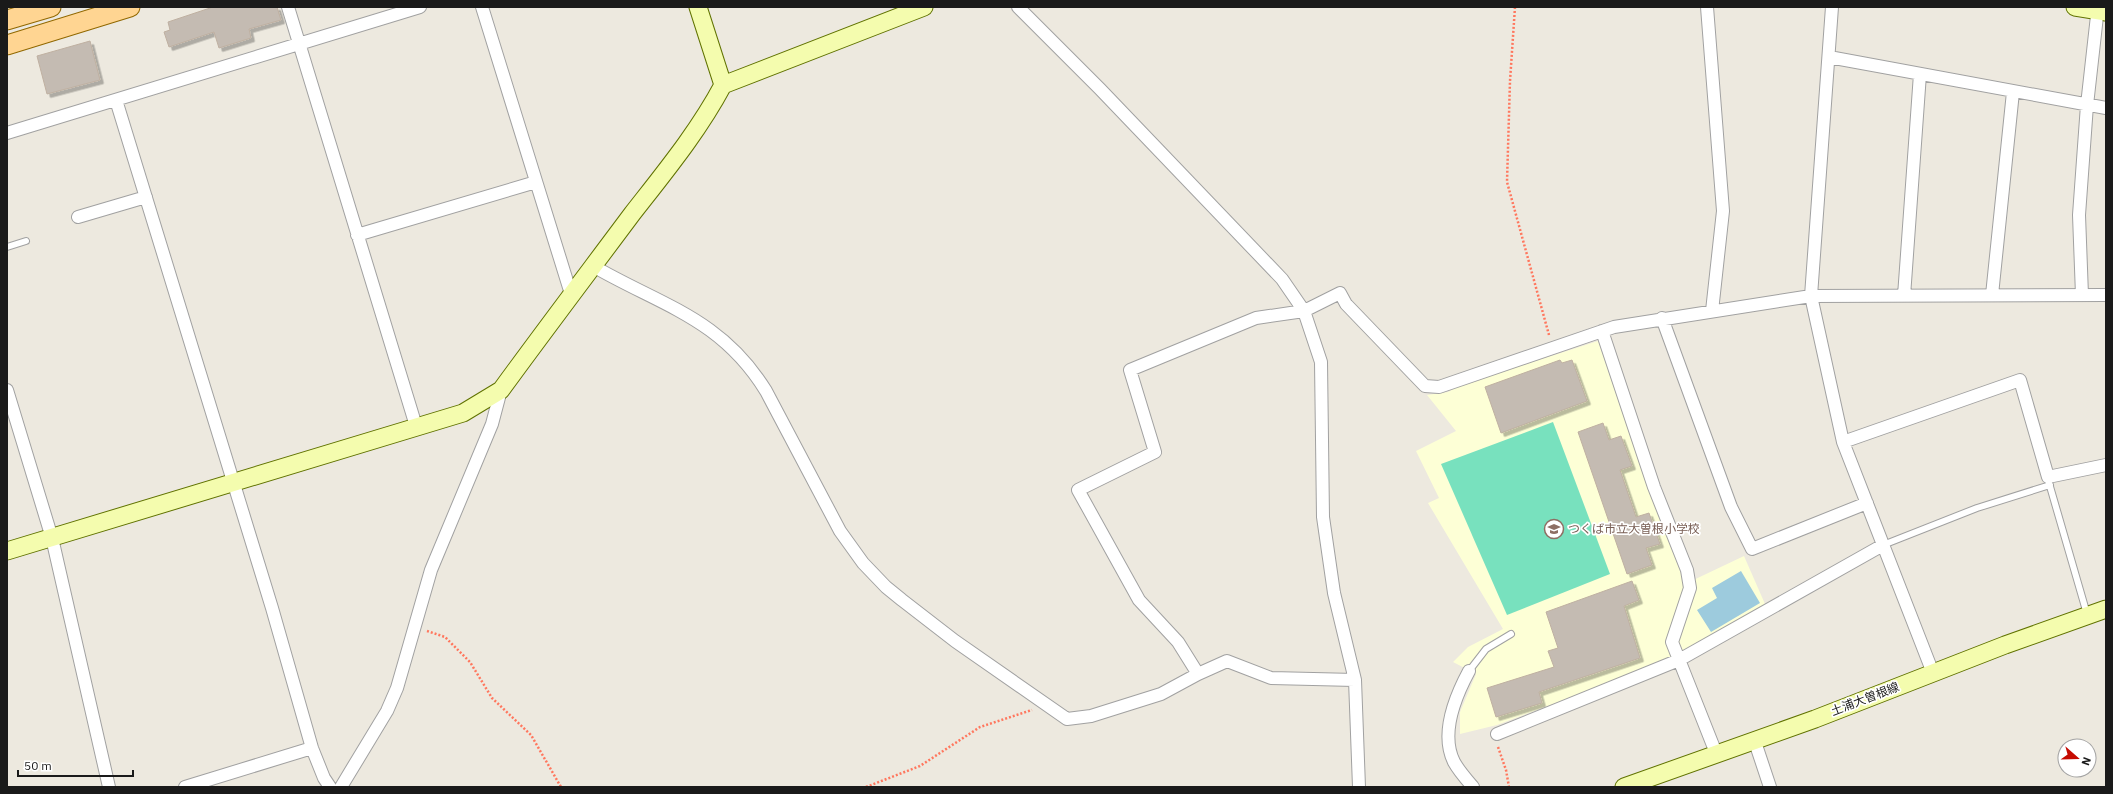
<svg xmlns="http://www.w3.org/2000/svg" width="2113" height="794" font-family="'IBM Plex Sans','Noto Sans JP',sans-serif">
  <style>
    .education { fill: #fdffd6 }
    .pitch { fill: #78e1be }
    .water { fill: #9dcbdd }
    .building { fill: #c4bbb2; stroke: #bfb0a1; filter: url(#shadow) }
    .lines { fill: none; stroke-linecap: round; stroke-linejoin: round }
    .lane-casing { stroke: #a1a1a1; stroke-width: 8 }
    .street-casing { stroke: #a1a1a1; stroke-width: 14 }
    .secondary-casing { stroke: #607200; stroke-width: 19 }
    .primary-casing { stroke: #916800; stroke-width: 21 }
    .path { stroke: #ff775e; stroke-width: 2.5; stroke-dasharray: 2 2; stroke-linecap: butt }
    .lane { stroke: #fff; stroke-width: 6 }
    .street { stroke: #fff; stroke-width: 12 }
    .secondary { stroke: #f4fcae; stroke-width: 17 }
    .primary { stroke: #ffd592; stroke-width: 19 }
    .labels { text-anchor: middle; stroke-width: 3.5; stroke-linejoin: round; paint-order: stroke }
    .education-label { font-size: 12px; fill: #785e54; stroke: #fff; text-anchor: start }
    .street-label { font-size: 12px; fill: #1a1a1a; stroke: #fff }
  </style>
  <defs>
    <filter id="shadow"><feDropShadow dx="3.5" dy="3.5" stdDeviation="0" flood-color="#0004"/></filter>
  </defs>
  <rect width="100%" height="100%" fill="#ede9df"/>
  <!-- education -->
  <path class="education" d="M1598 341 1644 477 1685 584 1744 556 1765 604 1718 634 1670 660 1497 725 1460 734V712L1476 674 1453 662 1468 647 1503 629 1428 503 1439 498 1416 451 1456 431 1427 395 1448 392 1461 385Z"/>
  <!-- pitch -->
  <path class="pitch" d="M1553 422 1610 574 1507 615 1441 464Z"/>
  <!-- water -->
  <path class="water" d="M1741 571 1760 603 1711 632 1697 610 1717 598 1712 588Z"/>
  <!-- building -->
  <path class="building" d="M213 7H277L281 20 249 29 251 38 219 48 214 32 169 47 164 32 170 30 168 22Z
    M90 41 100 80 47 94 37 56Z
    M1560 360 1562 363 1572 360 1587 401 1501 433 1485 387Z
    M1603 423 1609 440 1621 436 1632 466 1620 470 1636 517 1649 513 1660 544 1646 548 1652 565 1627 574 1578 432Z
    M1632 581 1639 600 1624 606 1640 658 1539 692 1542 703 1496 717 1487 688 1554 667 1548 651 1558 648 1546 612Z"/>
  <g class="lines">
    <defs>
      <path id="lane" d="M7 247 26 241
        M2049 483 2087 614
        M1883 545 1977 508 2050 485
        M1469 671 1486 649 1511 634"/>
      <path id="street" d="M288 7 416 426
        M482 7 571 294
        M1018 7 1100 89 1282 279 1304 311 1321 362 1323 517 1334 593 1355 680 1359 787
        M1707 7 1723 211 1712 311
        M1832 7 1811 296 1843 442 1933 673
        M1829 57 2106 108
        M116 100 272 608 312 748 324 778 330 787
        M7 133 420 7
        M78 217 146 197
        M357 235 536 182
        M593 266C662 306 721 318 766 391L840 531 863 563 886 587 902 600 955 641 1067 719 1091 716 1161 694 1198 674 1227 661 1271 678 1355 680
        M1992 295 2013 92
        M2082 295 2079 215 2087 105 2098 7
        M1904 296 1920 74
        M1662 318 1731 507 1752 549 1867 503
        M1602 331 1654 487 1687 570 1690 588 1672 642 1716 753
        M7 390 52 538 109 787
        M1843 442 2020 380 2048 477 2106 465
        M1469 671C1455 697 1440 734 1454 762 1459 771 1467 780 1473 787
        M1198 674 1178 642 1139 600 1078 490 1155 452 1130 370 1256 318 1304 311 1340 293 1346 304 1425 386 1439 387 1614 327 1811 296 2106 295
        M1497 734 1679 660 1883 545
        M1754 739 1770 787
        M185 787 312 748
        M341 787 387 711 397 688 431 570 492 424 501 390"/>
      <path id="secondary" d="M698 7 723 85
        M2075 7 2106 12
        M7 551 463 413 501 390C544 331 588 273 632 214 664 173 698 132 723 85L924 7
        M1624 787 1815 719 2005 645 2106 609"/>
      <path id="primary" d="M7 20 51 7
        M7 45 130 7"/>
    </defs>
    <!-- lane casing -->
    <use href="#lane" class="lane-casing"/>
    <!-- street casing -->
    <use href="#street" class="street-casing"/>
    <!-- secondary casing -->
    <use href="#secondary" class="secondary-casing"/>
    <!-- primary casing -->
    <use href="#primary" class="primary-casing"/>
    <!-- path -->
    <path class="path" d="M1515 7 1510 81 1507 182 1549 335
      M427 631 445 637 470 662 492 698 531 735 561 787
      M1498 747 1506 770 1509 787
      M866 787 920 766 980 727 1032 710"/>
    <!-- lane -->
    <use href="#lane" class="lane"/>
    <!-- street -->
    <use href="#street" class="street"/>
    <!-- secondary -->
    <use href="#secondary" class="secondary"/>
    <!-- primary -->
    <use href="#primary" class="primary"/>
  </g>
  <!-- icons -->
  <defs>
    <symbol id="school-ring" viewBox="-11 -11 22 22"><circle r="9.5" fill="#fff" stroke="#8d6e63" stroke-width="1.5"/><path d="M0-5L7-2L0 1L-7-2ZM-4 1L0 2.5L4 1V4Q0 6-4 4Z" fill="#8d6e63"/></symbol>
  </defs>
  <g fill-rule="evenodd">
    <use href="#school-ring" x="1543" y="518" width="22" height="22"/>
  </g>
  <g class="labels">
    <!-- education labels -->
    <g class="education-label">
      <text x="1568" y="533">つくば市立大曽根小学校</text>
    </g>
    <!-- street labels -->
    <g class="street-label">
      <text transform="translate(1865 699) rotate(-21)" y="4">土浦大曽根線</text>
    </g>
  </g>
  <!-- border -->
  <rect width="2113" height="794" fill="none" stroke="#1a1a1a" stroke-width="16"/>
  <!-- north arrow -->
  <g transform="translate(2077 758) rotate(110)"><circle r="19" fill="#ffffff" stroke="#a3a3a3"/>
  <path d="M0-3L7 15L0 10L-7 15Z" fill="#c50a00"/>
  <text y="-6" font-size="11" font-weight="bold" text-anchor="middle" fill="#1a1a1a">N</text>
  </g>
  <!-- scale -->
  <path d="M18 770v6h115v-6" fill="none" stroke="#1a1a1a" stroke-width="2"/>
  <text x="24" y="770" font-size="12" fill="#1a1a1a" stroke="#ffffff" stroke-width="3" paint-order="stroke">50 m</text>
</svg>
